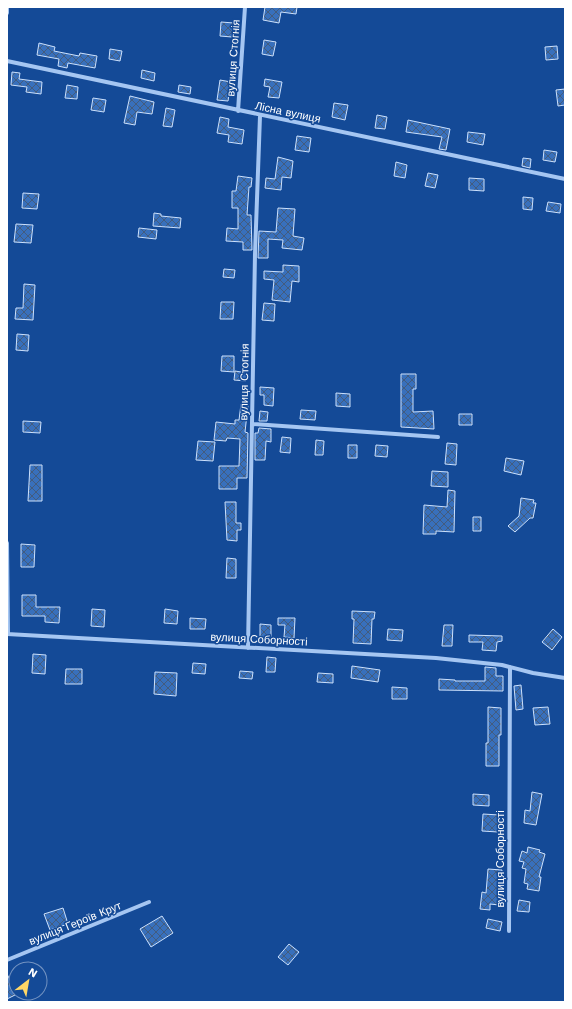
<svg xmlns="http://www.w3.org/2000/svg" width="572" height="1009" font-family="'Work Sans',sans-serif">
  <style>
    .building { fill: url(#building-cross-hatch); stroke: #cce1fd }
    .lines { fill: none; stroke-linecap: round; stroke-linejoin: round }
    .minor { stroke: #a5c6f2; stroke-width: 4 }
    .labels { text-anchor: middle; stroke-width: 3; stroke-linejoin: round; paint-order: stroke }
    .street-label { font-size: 11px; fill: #fff; stroke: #144a97 }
  </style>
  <defs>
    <pattern id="building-cross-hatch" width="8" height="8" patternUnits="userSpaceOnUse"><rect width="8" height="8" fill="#3870bc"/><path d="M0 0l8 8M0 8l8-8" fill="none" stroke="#435c7e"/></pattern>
  </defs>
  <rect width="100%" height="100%" fill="#144a97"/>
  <!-- building -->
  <path class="building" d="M265 7H297L296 14 281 12 279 23 263 20Z
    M221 22 234 23 232 37 220 36Z
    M264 40 276 42 273 56 262 54Z
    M39 43 55 47 54 51 79 56 80 53 97 56 95 68 68 63 67 68 58 66 59 59 37 55Z
    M557 46 558 59 546 60 545 47Z
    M110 49 122 51 120 61 109 59Z
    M142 70 155 73 154 81 141 78Z
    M12 72 20 73 19 79 42 82 41 94 26 92 27 87 11 85Z
    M265 79 282 82 279 98 268 97 270 87 264 86Z
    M220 80 231 82 228 101 217 100Z
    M67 85 78 87 77 99 65 98Z
    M179 85 191 87 190 94 178 92Z
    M565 89V105L558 106 556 90Z
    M130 96 154 102 152 114 137 112 135 125 124 123Z
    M93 98 106 100 104 112 91 110Z
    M334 103 348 105 345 120 332 117Z
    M166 108 175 110 172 127 163 126Z
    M377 115 387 117 385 129 375 128Z
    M220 117 229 119 228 127 244 130 242 144 228 142 229 135 217 133Z
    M408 120 450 129 446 150 439 149 442 137 406 132Z
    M468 132 485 134 483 145 467 142Z
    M297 136 311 138 309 152 295 150Z
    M544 150 557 152 555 162 543 160Z
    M278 157 293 161 291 178 282 177 281 190 265 188 266 178 275 179Z
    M523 158 531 159 530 168 522 166Z
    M396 162 407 165 405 178 394 176Z
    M428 173 438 175 435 188 425 186Z
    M238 176 252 178 251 187H249L247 215H251L252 250H243V242L226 241 227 228 238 229V208H232V191H236Z
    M469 178 484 179V191L469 190Z
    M23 193 39 194 37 209 22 208Z
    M523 197 533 198 532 210 523 209Z
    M548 202 561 204 560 213 546 211Z
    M278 208 295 209 293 236 304 238 302 250 282 248 283 240 268 239V258H258L259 231 276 232Z
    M154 213 161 214V216L181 218 180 228 153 226Z
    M16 224 33 225 31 243 14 242Z
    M139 228 157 230 156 239 138 237Z
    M283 265 299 266V282L292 281 290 302 272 300 274 280 264 279V271L283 272Z
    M224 269 235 270 234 278 223 277Z
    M24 284 35 285 33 320 15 319 16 308H23Z
    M221 302H234L233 319H220Z
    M264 303 275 304 274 321 262 320Z
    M17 334 29 335 28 351 16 350Z
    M222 356H234V372L221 371Z
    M235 371 247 373 246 381 234 380Z
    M401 374H416V389H413V412L433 411 434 429 401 427Z
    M260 387 274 388 273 406 264 405V395H260Z
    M336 393 350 394V407L336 406Z
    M241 404 248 405 245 432 248 433 247 478H237V489H219V466H239L240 439 227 438 226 441 214 440 216 422 235 424V420H239Z
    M301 410 316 411 315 420 300 419Z
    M260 411 268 412 267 421H259Z
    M459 414H472V425H459Z
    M23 421 41 422 40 433 23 432Z
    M259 428 271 429V442L266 441 265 460H255V433H258Z
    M282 437 291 438 290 453 280 452Z
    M316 440 324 441 323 455H315Z
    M198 441 215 442 213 461 196 460Z
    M447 443 457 444 456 465 445 464Z
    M348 445H357V458H348Z
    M376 445 388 446 387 457 375 456Z
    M506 458 524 461 521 475 504 471Z
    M30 465H42V501H28Z
    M432 471 448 472V487L431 486Z
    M448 490 455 491 454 532 436 531V534H423L424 505 447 507Z
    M521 498 534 500 533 503H536L533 518H530L515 532 508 526 519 516Z
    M225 502H236V523H241V530H237V541L227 540Z
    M473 517H481V531H473Z
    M21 544 35 545 34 567H21Z
    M227 558 236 559V578H226Z
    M22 595H36V607H60L59 623 45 622V616H22Z
    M92 609 105 610 104 627 91 626Z
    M165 609 178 611 177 624 164 623Z
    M352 611 375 612 374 619H372L371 644 353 643 354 619H352Z
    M190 618 206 619 205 629H190Z
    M278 618H295L294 638 284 637 285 625H278Z
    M260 624 271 625V639L260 638Z
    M444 625H453L452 646H442Z
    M388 629 403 630 402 641 387 640Z
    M553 629 562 637 552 650 542 642Z
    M469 635 502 636V641L497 642 496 651 482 650 483 642H469Z
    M33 654 46 655 45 674 32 673Z
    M267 657 276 658 275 672H266Z
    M193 663 206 664 205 674 192 673Z
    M352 666 380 670 378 682 351 678Z
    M485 667 496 668V676H503V691L439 690V679L455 680V681H485Z
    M66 669H82V684H65Z
    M240 671 253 672 252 679 239 678Z
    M155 672 177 673 176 696 154 694Z
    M318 673 333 674V683L317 682Z
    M521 685 523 709 516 710 514 686Z
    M392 687 407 688V699H392Z
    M488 707 501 708V735H499V766H486V743H488Z
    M548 707 550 724 535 725 533 708Z
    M532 792 542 794 536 825 524 823 525 810 530 811Z
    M473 794 489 795V806L473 805Z
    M483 814 499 815 498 832 482 831Z
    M528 847 540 850 539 852 545 854 539 877H541L539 891 527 889 528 884 524 883 526 869 522 868 524 862 519 861 522 851 527 853Z
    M488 869 502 870 499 905 490 904V910L480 909 482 892 486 893Z
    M519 900 530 902 529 912 517 911Z
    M63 908 68 924 50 930 44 914Z
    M162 916 173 933 151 947 140 929Z
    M488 919 502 922 500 931 486 928Z
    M289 944 299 952 288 965 278 957Z
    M7 974 17 994 7 999Z"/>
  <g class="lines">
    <!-- minor -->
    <path class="minor" d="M7 13V7
      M7 61 565 179
      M238 111 245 7
      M253 424 438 437
      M7 543 8 634
      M7 634 436 658 502 665 533 673 565 678
      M248 648 255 254 260 116
      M509 931 510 667
      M7 960 149 902"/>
  </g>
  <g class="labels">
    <!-- street labels -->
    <g class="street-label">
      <text transform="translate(233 58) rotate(-86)" y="4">вулиця Стогнія</text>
      <text transform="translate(288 112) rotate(12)" y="4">Лісна вулиця</text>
      <text transform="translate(244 382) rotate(-89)" y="4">вулиця Стогнія</text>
      <text transform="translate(259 639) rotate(3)" y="4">вулиця Соборності</text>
      <text transform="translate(500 859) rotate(-90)" y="4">вулиця Соборності</text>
      <text transform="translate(75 923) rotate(-22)" y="4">вулиця Героїв Крут</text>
    </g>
  </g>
  <!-- border -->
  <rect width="572" height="1009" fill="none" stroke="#ffffff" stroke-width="16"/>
  <!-- north arrow -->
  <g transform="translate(28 981) rotate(31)"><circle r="19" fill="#144a97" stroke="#7292c1"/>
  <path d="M0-3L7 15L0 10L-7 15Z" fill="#ffd766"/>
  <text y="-6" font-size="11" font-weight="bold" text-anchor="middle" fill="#ffffff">N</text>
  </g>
</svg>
